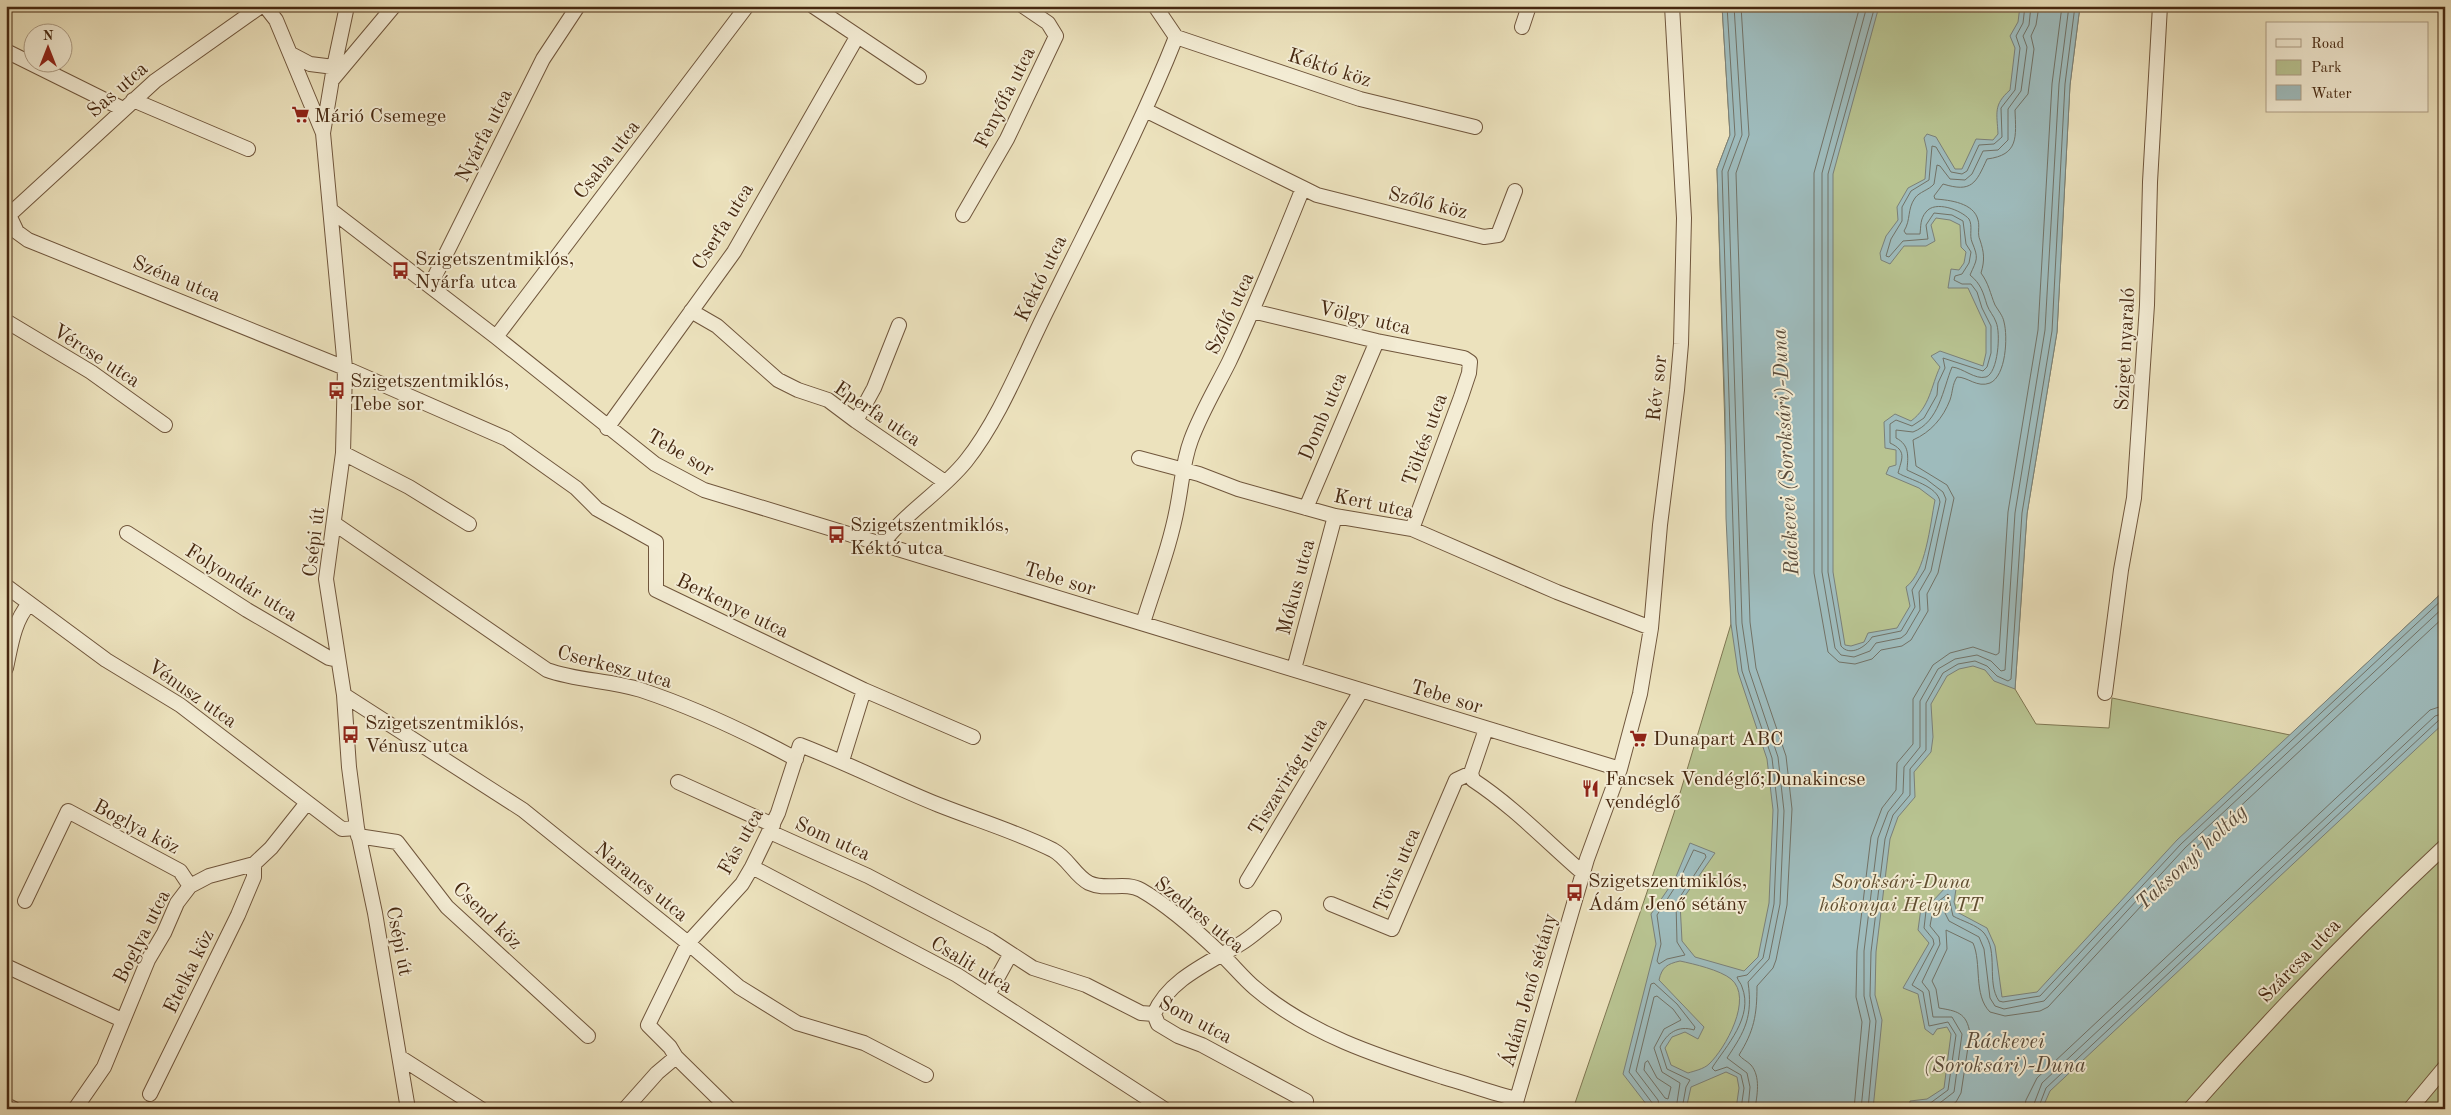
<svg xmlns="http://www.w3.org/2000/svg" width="2451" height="1115" font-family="'Old Standard TT',serif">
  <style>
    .green { fill: #b8c391; stroke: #7f7651 }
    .water { fill: #9ebbbc; stroke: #7b8078; fill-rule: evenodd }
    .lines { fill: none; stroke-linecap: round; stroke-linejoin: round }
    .shore { stroke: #727266; stroke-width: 1 }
    .minor-casing { stroke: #70563c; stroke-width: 16 }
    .minor { stroke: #f3ecd4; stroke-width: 14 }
    .labels { text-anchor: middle; stroke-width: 4; stroke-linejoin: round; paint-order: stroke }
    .street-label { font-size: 20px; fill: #462811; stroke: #f3ecd4 }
    .poi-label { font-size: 20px; fill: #462811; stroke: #f3ecd4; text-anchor: start }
    .park-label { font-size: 20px; font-style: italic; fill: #624f31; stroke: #f3ecd4 }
    .water-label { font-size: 21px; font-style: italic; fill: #5c4d3c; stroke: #f3ecd4 }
  </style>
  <rect width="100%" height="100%" fill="#ece2bd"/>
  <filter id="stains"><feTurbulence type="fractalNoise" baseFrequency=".004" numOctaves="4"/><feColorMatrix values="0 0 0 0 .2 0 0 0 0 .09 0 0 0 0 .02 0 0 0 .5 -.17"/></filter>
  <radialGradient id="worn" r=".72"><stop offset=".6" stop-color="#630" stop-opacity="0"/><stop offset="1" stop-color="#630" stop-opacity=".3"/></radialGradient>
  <!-- green -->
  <path class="green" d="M1722 6H2080L2070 85 2057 332 2027 514 2015 689 2036 724 2109 728 2112 698 2290 735 2445 590V1109H1573L1674 813 1731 624 1717 169 1730 135Z"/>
  <!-- water -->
  <path class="water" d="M1722 6H1887L1878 10 1833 174V572L1845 645 1851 646 1864 642 1868 633 1897 628 1910 606 1906 587C1926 572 1930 525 1935 500L1919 488 1886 474 1889 467 1896 465V450L1885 448 1884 422 1895 414 1911 421C1930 407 1931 386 1940 367L1931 356 1940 351 1983 366 1986 353V327L1968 288H1948L1951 269 1959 270 1964 263 1966 252 1961 247 1960 225 1950 220 1936 218 1931 225 1935 241 1926 246H1904L1890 264 1881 260 1880 253 1886 236 1898 220 1897 207 1908 188 1925 179 1927 151 1924 138 1927 134 1936 137 1955 169H1962L1976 139 1993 140 1998 134C1997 113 1993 105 2010 90L2015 48 2010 36 2018 22 2020 6H2080L2070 85 2057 332 2027 514 2015 689 1994 681 1985 670 1973 666 1959 669 1947 676 1931 704 1933 737 1931 752 1914 772 1915 797 1898 817 1890 839 1876 952 1875 995 1882 1020 1873 1109H1736L1739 1088 1737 1077 1726 1072 1691 1087 1686 1109H1650L1623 1074 1656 944 1651 914 1675 879 1690 843 1715 853 1680 903 1682 941 1695 957 1744 971 1758 957 1769 903 1773 810 1767 759 1738 672 1731 624 1726 518 1725 409 1717 169 1730 135ZM1680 961C1694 964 1720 970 1731 979 1754 998 1725 1049 1709 1064 1704 1069 1694 1071 1688 1073L1671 1065 1665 1048 1672 1037 1685 1032 1698 1039 1704 1027 1659 980C1662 967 1667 964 1680 961Z
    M2445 590V722L2050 1091 2042 1109H1909L1910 1101 1927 1099 1944 1088 1951 1034 1947 1027 1937 1029 1933 1035 1925 1029 1918 994 1903 988 1929 943 1918 930 1921 908 1930 904 1947 886 1956 889 1954 902 1957 912 1987 928 1995 946 2002 997 2037 992 2177 840Z"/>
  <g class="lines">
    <!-- shore -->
    <path class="shore" d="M1727 6 1735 135 1722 171 1736 624 1742 671 1772 758 1778 810 1774 904 1763 958 1747 975 1737 977C1738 981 1741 983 1742 987 1754 1017 1726 1046 1712 1068L1715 1071 1727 1067 1741 1075 1744 1088 1741 1109
      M1734 6 1742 135 1728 172 1742 623 1749 670 1778 757 1784 811 1780 904 1769 959 1748 982C1753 1017 1745 1031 1727 1058L1747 1073 1750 1087 1748 1109
      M1741 6 1749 135 1736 173 1750 622 1756 668 1786 756 1792 809 1787 905 1776 960 1773 968 1757 986C1757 1015 1754 1031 1739 1055 1742 1059 1747 1061 1751 1065 1761 1077 1757 1095 1755 1109
      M1860 6 1814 173V573L1828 652 1839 662 1855 664 1872 659 1881 650 1902 646 1911 640 1928 611 1927 594 1938 573 1954 498 1947 485 1916 466 1913 440C1931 432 1943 418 1950 400 1953 391 1952 385 1957 377 1968 377 1977 388 1990 383 2006 376 2008 337 2004 322 2003 316 1998 310 1995 305 1990 293 1989 284 1981 273 1985 260 1984 252 1980 240 1977 234 1980 226 1978 220 1974 203 1950 200 1935 199L1934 196 1943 184C1972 193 1976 183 1987 159 2019 155 2016 137 2015 110L2028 94 2034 49 2031 36 2036 25 2039 6
      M1867 6 1822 173V572L1835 648 1841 655 1854 657 1870 651 1876 643 1901 638 1906 634 1920 610 1919 592 1931 571 1946 499 1943 492 1926 479 1907 470C1908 457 1910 445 1896 438V430L1913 432C1939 422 1943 389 1952 367 1963 368 1975 380 1986 377 1998 373 2001 333 1996 322 1994 316 1989 311 1987 305 1983 292 1981 284 1970 275 1977 259 1979 259 1972 242 1969 235 1973 226 1969 219 1961 210 1935 200 1926 212 1920 219 1921 226 1920 234H1906L1904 231C1911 220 1907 209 1915 198 1919 192 1929 190 1934 184L1937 165 1940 166 1950 179 1965 180 1972 174 1983 151 1998 150 2008 140V109L2021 91 2027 47 2023 36 2029 25 2031 6
      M1875 6 1828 174V572L1841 646C1850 657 1866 647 1872 637L1901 631 1915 607 1912 590 1925 569 1940 502C1938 486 1910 480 1898 473 1902 458 1907 451 1890 443V424L1896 420 1912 426 1924 418 1937 395 1938 383 1945 368 1943 358 1983 371 1987 367 1991 353V326L1982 308 1977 292 1971 284H1962L1954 280 1955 276 1962 274 1969 263 1971 252 1966 244 1963 221 1952 215 1934 213 1926 225 1928 239 1903 241 1889 257 1886 256 1891 239 1902 221V207L1911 191 1929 180 1932 146 1936 147 1951 172 1962 174 1967 171 1979 145 1994 144 2002 137 2001 108 2015 90 2020 48 2016 36 2023 23 2025 6
      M1694 850 1705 854 1706 857 1676 903 1677 942 1685 955 1667 959 1659 964 1657 961 1661 944 1657 915 1679 881Z
      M1648 1061 1657 1078 1671 1087 1668 1099 1665 1098 1644 1070 1645 1063Z
      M1654 1109 1653 1104 1629 1072 1651 984 1654 983 1677 1004 1695 1027 1694 1030C1678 1025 1667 1033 1660 1047L1667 1069 1690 1080 1686 1087 1682 1109
      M1660 1109 1658 1100 1636 1071 1654 997 1657 996 1673 1009 1681 1020 1664 1029 1654 1048 1662 1072 1680 1083 1676 1109
      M1854 1109 1862 1022 1856 997 1857 951 1871 837 1882 808 1896 790 1897 763 1913 744V699L1933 665 1950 653 1973 647 1996 655 1999 653 2008 512 2038 330 2052 84 2062 6
      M1861 1109 1870 1021 1864 996V951L1878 838 1888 812 1903 793 1904 767 1920 747V701L1938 669 1955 659 1977 655 1991 661 2001 671 2005 670 2015 513 2045 330 2059 84 2069 6
      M1868 1109 1876 1021 1870 996 1871 952 1885 839 1893 815 1910 795V769L1926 750V703L1943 673 1958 664 1975 661 1987 666 1997 676 2008 681 2011 679 2022 513 2052 331 2065 84 2075 6
      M1914 1109 1916 1106 1929 1104 1948 1090 1956 1035 1948 1022 1929 1026 1923 992 1912 985 1934 944 1933 939 1924 928 1926 911 1948 894 1953 916C1962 921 1977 925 1984 933 1999 952 1986 982 1999 1001L2003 1002 2040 996 2181 844 2445 597
      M1932 1109 1954 1092 1962 1034 1952 1017H1933L1929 991 1922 982 1940 944 1939 937 1930 926 1932 915 1943 909 1949 921 1979 937 1984 949 1990 998 1995 1006 2004 1009 2044 1001 2185 848 2445 606
      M1946 1109 1956 1102 1961 1093 1970 1034C1967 1012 1956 1011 1939 1008L1936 989 1932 981 1947 949 1946 930 1973 943C1982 963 1973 995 1990 1012L2005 1016 2040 1011 2048 1007 2190 853 2445 616
      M2024 1109 2026 1100 2037 1078 2430 710 2445 705
      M2032 1109 2042 1083 2435 716 2445 713
      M2038 1109 2046 1088 2439 720 2445 719"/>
    <defs>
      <path id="minor" d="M265 6 276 20 323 133
        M347 6 334 67 323 133 345 368 343 453 326 579 344 695 349 767 357 828 375 913 408 1109
        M813 6 919 77
        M1522 27 1529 6
        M1176 37 1360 99 1475 127
        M6 51 123 109
        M291 54 310 64 334 67
        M332 80 394 6
        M133 100 248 149
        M1303 188 1317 195 1484 237 1498 235 1515 191
        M332 211 496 337 655 464 704 490 1620 769
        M9 215 155 81 261 6
        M963 215 1007 139 1056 36 1048 23 1023 6
        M6 217 9 215 17 232 28 240 345 368 507 439 576 488 597 509 656 542V590L864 690 973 737
        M430 286 543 59 578 6
        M691 311 717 326 778 380 798 390 828 400 856 421 945 482
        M1252 311 1377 341 1464 358 1470 362 1469 373 1461 397 1412 529
        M6 321 91 372 165 425
        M496 337 747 6
        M856 421 874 388 899 325
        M607 428 734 252 857 37
        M343 453 409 487 469 524
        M1139 458 1199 474 1238 489 1335 516 1412 529 1557 592 1651 628
        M1306 508 1377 341
        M335 524 547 670C577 681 610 680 641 690 695 708 746 732 796 759
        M127 533 247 610 329 658 338 660
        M882 544C906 512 941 492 966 461 1001 417 1024 355 1050 304 1093 216 1140 128 1176 37L1155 6
        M6 586 106 660 180 705 342 829 357 828
        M1143 623C1155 584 1171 544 1178 503 1182 482 1183 461 1191 440 1201 413 1216 388 1229 362 1256 305 1279 247 1303 188L1145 110
        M6 668C11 645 14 621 29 604
        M1294 669 1335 516
        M2105 693 2121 570 2134 498 2147 305 2150 182 2160 6
        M344 695 523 810 688 943 739 987 797 1023 864 1043 926 1075
        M1486 729 1471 773 1473 780C1514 807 1547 842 1583 873
        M842 761 864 690
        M678 782 773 825
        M770 832 868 876 990 940 1033 968 1086 985 1141 1013 1154 1014 1158 1024 1178 1036 1202 1045 1306 1101
        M358 836 397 842 447 907 588 1036
        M752 867 957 975 1164 1109
        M1247 881 1361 691
        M25 901 68 811 180 871 190 886
        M1331 904 1392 929 1456 780 1471 773
        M6 966 122 1020
        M988 995 1010 955
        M1154 1014C1169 979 1209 963 1240 944 1252 937 1263 926 1274 918
        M401 1058 481 1109
        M150 1094 238 915 254 877V864
        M6 1105 14 1109
        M75 1109 104 1067 148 960 164 933 177 903 190 886 209 876 254 864 271 848 306 804
        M625 1109 657 1073 676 1057
        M729 1109 676 1057 670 1047 648 1025 688 943 742 884 752 867 778 813 800 745C847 763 892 786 939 805 977 820 1017 832 1053 850 1068 858 1075 876 1089 883 1106 891 1125 881 1141 890 1169 906 1197 931 1221 954 1233 965 1243 978 1255 988 1309 1034 1377 1056 1443 1077 1468 1084 1492 1093 1517 1099
        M1514 1109 1587 859 1620 769 1640 694 1651 628 1660 525 1677 390 1681 344 1684 218 1672 6
        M2190 1109C2271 1017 2355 930 2445 846
        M2410 1109 2445 1067"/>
    </defs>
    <!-- minor casing -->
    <use href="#minor" class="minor-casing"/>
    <!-- minor -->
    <use href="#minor" class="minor"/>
  </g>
  <!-- icons -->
  <defs>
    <symbol id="supermarket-bare" viewBox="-9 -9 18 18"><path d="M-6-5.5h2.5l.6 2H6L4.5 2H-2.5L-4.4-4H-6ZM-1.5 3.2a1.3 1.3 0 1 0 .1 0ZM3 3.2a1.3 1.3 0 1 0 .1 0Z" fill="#8f2418" stroke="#f3ecd4" stroke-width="2.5" paint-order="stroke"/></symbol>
    <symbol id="bus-bare" viewBox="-9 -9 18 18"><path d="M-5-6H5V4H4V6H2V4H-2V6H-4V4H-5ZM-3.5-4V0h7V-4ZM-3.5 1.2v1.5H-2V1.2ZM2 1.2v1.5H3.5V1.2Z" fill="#8f2418" stroke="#f3ecd4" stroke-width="2.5" paint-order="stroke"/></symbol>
    <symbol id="restaurant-bare" viewBox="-9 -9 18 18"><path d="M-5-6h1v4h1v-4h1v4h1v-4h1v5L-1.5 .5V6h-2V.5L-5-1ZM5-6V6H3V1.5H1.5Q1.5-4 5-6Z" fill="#8f2418" stroke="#f3ecd4" stroke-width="2.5" paint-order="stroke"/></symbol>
  </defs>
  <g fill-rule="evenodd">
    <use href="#supermarket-bare" x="288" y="102" width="25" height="25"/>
    <use href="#bus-bare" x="388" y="258" width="25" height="25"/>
    <use href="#bus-bare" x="324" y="378" width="25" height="25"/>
    <use href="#bus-bare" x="824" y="522" width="25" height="25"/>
    <use href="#bus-bare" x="338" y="722" width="25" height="25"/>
    <use href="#supermarket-bare" x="1626" y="726" width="25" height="25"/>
    <use href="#restaurant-bare" x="1578" y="776" width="25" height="25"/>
    <use href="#bus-bare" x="1562" y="880" width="25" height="25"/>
  </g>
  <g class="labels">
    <!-- street labels -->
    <g class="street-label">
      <text transform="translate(1330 67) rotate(18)" y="7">Kéktó köz</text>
      <text transform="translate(117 89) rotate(-41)" y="7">Sas utca</text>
      <text transform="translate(1004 97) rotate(-63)" y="7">Fenyőfa utca</text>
      <text transform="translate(483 135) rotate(-63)" y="7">Nyárfa utca</text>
      <text transform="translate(606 159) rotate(-52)" y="7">Csaba utca</text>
      <text transform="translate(1428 202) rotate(14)" y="7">Szőlő köz</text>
      <text transform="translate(722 226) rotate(-58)" y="7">Cserfa utca</text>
      <text transform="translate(177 278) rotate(22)" y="7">Széna utca</text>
      <text transform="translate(1040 278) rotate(-64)" y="7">Kéktó utca</text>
      <text transform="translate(1229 313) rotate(-65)" y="7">Szőlő utca</text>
      <text transform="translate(1365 317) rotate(13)" y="7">Völgy utca</text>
      <text transform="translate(2124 349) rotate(-87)" y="7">Sziget nyaraló</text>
      <text transform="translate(97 355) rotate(33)" y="7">Vércse utca</text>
      <text transform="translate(1656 388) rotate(-84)" y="7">Rév sor</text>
      <text transform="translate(878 413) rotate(34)" y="7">Eperfa utca</text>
      <text transform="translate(1322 416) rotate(-67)" y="7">Domb utca</text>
      <text transform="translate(1424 439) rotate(-70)" y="7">Töltés utca</text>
      <text transform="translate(681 452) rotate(30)" y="7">Tebe sor</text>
      <text transform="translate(1374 503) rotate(12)" y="7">Kert utca</text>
      <text transform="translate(313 542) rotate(-83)" y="7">Csépi út</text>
      <text transform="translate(1060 578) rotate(17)" y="7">Tebe sor</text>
      <text transform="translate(242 582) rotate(32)" y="7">Folyondár utca</text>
      <text transform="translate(1295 587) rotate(-75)" y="7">Mókus utca</text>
      <text transform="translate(733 605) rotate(26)" y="7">Berkenye utca</text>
      <text transform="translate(615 666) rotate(15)" y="7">Cserkesz utca</text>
      <text transform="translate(193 693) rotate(35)" y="7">Vénusz utca</text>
      <text transform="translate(1447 696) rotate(17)" y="7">Tebe sor</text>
      <text transform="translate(1287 776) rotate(-59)" y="7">Tiszavirág utca</text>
      <text transform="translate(137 826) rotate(28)" y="7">Boglya köz</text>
      <text transform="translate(833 838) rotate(24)" y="7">Som utca</text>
      <text transform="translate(740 841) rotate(-61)" y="7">Fás utca</text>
      <text transform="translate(1396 870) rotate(-67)" y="7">Tövis utca</text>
      <text transform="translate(642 881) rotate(39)" y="7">Narancs utca</text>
      <text transform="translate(1200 914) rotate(39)" y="7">Szedres utca</text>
      <text transform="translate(488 915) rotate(44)" y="7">Csend köz</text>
      <text transform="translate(141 936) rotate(-63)" y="7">Boglya utca</text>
      <text transform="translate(400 941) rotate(79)" y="7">Csépi út</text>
      <text transform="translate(2299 960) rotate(-46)" y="7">Szárcsa utca</text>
      <text transform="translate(972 964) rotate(31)" y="7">Csalit utca</text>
      <text transform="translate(188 971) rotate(-64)" y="7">Etelka köz</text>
      <text transform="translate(1528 990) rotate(-74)" y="7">Ádám Jenő sétány</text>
      <text transform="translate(1196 1019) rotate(28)" y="7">Som utca</text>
    </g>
    <!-- poi labels -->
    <g class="poi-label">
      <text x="314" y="122">Márió Csemege</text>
      <text x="415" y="265">Szigetszentmiklós,<tspan x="415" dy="23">Nyárfa utca</tspan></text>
      <text x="350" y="387">Szigetszentmiklós,<tspan x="350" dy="23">Tebe sor</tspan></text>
      <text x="850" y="531">Szigetszentmiklós,<tspan x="850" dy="23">Kéktó utca</tspan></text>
      <text x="365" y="729">Szigetszentmiklós,<tspan x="365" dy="23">Vénusz utca</tspan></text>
      <text x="1653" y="745">Dunapart ABC</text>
      <text x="1605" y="785">Fancsek Vendéglő;Dunakincse<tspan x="1605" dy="23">vendéglő</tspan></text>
      <text x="1588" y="887">Szigetszentmiklós,<tspan x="1588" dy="23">Ádám Jenő sétány</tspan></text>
    </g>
    <!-- park labels -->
    <g class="park-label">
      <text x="1901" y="888">Soroksári-Duna<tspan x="1901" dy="23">hókonyai Helyi TT</tspan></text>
    </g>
    <!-- water labels -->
    <g class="water-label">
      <text transform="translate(1785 452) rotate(-93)" y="7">Ráckevei (Soroksári)-Duna</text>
      <text transform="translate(2191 857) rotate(-43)" y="7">Taksonyi holtág</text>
      <text x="2005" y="1048">Ráckevei<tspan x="2005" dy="24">(Soroksári)-Duna</tspan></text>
    </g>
  </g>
  <!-- margin -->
  <rect width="2451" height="1115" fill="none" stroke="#ece2bd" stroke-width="25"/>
  <rect x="8" y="8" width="2436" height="1100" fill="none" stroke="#462811" stroke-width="2.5"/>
  <rect x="12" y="12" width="2426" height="1090" fill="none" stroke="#462811"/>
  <!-- legend -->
  <rect x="2266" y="22" width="162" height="90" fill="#f3ecd4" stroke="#ae9e86"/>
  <rect x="2276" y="39" width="25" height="8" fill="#f3ecd4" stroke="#ae9e86"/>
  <text x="2311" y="48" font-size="15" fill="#462811">Road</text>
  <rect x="2276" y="60" width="25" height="15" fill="#b8c391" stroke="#ae9e86"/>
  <text x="2311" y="72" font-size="15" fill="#462811">Park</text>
  <rect x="2276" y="85" width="25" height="15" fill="#9ebbbc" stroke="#ae9e86"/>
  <text x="2311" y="98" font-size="15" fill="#462811">Water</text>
  <!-- north arrow -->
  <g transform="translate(48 48)"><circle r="24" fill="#f3ecd4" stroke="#ae9e86"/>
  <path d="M0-4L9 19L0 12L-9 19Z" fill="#8f2418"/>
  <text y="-8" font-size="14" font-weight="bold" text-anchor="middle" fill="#462811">N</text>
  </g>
  <rect width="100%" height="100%" filter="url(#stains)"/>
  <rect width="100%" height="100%" fill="url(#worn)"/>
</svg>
